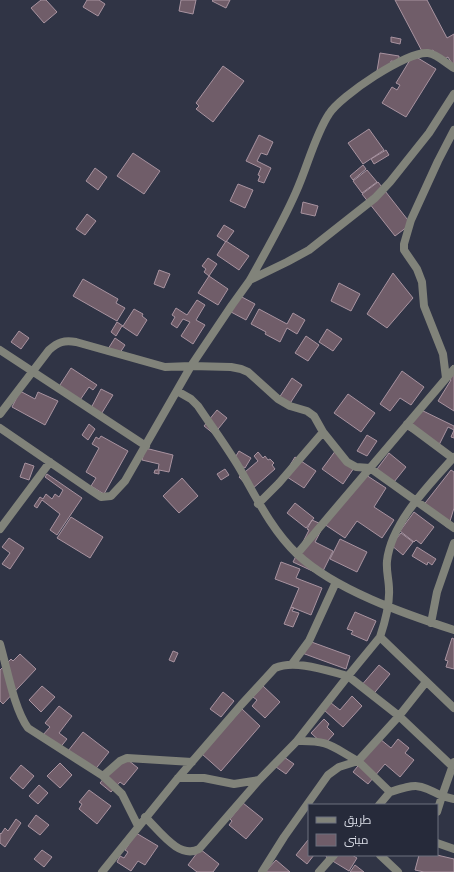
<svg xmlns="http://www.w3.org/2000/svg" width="454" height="872" font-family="Spectral,Cairo,serif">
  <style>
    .building { fill: #705d69; stroke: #a893a0 }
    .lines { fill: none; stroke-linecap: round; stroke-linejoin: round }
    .minor { stroke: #81837a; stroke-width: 8 }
  </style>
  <rect width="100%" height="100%" fill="#303445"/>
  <!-- building -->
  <path class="building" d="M41 0H46L57 12 44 23 31 8Z
    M87 0H99L105 4 98 16 83 7Z
    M181 0H196L193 14 179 11Z
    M213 0H230L226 8 212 1Z
    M395 0H427L447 38 454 34V67L448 57 439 62 433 50 424 55Z
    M391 37 401 39 400 44 391 42Z
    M380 53 399 56V62L391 61 390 68 377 71Z
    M413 55 436 69 406 117 382 103 392 87 397 90 400 85 396 83Z
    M223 66 244 81 213 122 196 109 199 106 196 103Z
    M369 129 384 150 363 164 348 143Z
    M259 135 273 142 267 155 261 153 257 161 271 168 264 183 258 181 260 176 258 175 261 168 246 161Z
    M386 150 389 155 374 164 371 159Z
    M133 153 160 171 144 194 117 176Z
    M363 165 366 169 353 180 350 176Z
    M95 168 107 177 98 190 86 181Z
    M367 170 377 182 362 193 353 181Z
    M378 182 411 224 395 236 362 194Z
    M238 184 253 190 245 208 230 201Z
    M303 202 318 206 315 216 301 213Z
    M87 214 96 221 85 235 76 229Z
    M224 225 234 231 226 242 217 236Z
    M226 241 249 256 239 270 217 255Z
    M208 258 217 264 209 276 204 272 206 269 202 266Z
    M159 270 170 274 164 288 154 284Z
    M393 273 413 298 387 328 367 314Z
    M209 276 228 289 218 305 198 293Z
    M83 279 118 299 116 303 125 308 117 321 73 296Z
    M339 283 360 294 351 311 331 301Z
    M240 296 255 304 246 320 231 312Z
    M197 300 205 305 196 320 205 325 193 344 181 336 190 322 183 319 177 328 171 324 175 317 172 315 176 308 187 315Z
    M134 309 143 314 142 316 147 320 137 336 122 326 116 336 111 332 117 322 123 326Z
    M259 309 287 324 293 313 305 320 297 334 287 328 280 342 265 334 266 332 251 324Z
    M327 329 342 339 333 351 319 342Z
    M19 331 29 338 21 349 11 342Z
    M306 336 319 345 308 361 295 353Z
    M115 338 125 345 118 356 108 349Z
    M453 365 454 366V411L438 401 451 380 445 377Z
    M71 368 97 385 93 390 89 387 78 403 58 388Z
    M402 371 424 387 411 405 400 398 390 411 380 404Z
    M292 378 302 385 289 405 279 398Z
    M101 389 113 395 100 416 90 410Z
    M20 391 35 399 38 392 58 401 45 425 12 407Z
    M348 394 375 413 361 432 334 413Z
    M417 408 454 426V438L451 437 454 430 448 427 439 445 407 429Z
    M217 410 227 418 214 434 204 426Z
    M89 424 95 429 88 440 82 435Z
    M367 435 377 441 367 456 357 451Z
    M101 436 128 451 104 494 91 486 96 478 86 472 99 448 92 444 96 437 99 439Z
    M145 448 173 455 169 472 159 470V474L154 473 155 470H158L159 464 142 460Z
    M336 450 356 465 343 484 322 469Z
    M239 451 251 458 245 468 239 465 234 459Z
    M258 452 263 458 265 456 268 460 270 459 274 463 272 465 275 469 251 490 239 477 258 461 254 456Z
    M389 453 406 467 394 482 377 469Z
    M295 457 316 471 304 488 284 475Z
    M25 463 34 466 29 480 20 477Z
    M225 469 229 475 221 480 217 474Z
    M451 470 454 472V508L448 528 422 507Z
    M47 474 82 498 57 535 50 530 60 514 42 500 37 508 34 506 40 497 43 499 46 494 52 499 55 494 59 497 63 490 45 477Z
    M366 475 386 488 374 507 394 520 382 538 357 521 345 538 324 524Z
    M182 478 198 496 179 513 163 496Z
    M295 503 314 518 306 528 287 513Z
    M414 512 434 527 421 544 416 540 414 542 400 531Z
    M71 517 103 537 90 558 57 538Z
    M312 520 321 524 325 523 315 542 333 551 321 575 293 562 309 530 307 529Z
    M401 533 413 542 403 555 391 545Z
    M9 538 24 548 10 569 2 564 10 553 2 547Z
    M340 539 367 552 357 572 330 559Z
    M417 547 436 559 432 565 428 562 427 565 412 556Z
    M281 562 300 569 296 578 322 588 311 615 291 607 299 588 275 579Z
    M291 607 294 608 292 611 299 613 293 627 284 624Z
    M355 612 376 621 367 641 351 634 353 631 347 629Z
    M452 638 454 639V669L446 667 448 661 445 660Z
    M306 640 350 656 346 669 302 653Z
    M173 651 178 653 174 662 169 660Z
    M20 654 36 669 3 704 0 701V670L11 659 13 661Z
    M379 665 390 674 371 697 360 687Z
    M42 686 55 697 41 712 29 700Z
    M263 686 280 702 265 718 252 706 257 700 253 697Z
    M223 692 234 701 221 717 210 709Z
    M352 696 362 706 343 727 324 710 331 703 340 710Z
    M59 706 72 716 59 733 67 739 59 749 42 736 50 727 45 723Z
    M242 709 260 726 221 771 202 754Z
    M324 719 329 724 327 727 334 734 324 745 311 733Z
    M83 732 109 752 94 771 68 751Z
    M380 739 391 748 398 739 409 748 405 753 414 760 400 777 385 764 368 784 353 772Z
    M123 756 138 768 124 785 120 782 111 792 100 783Z
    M284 757 294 764 286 774 276 767Z
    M60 763 72 775 60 788 47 776Z
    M21 765 34 776 23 789 10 778Z
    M39 785 48 793 38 804 29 796Z
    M89 790 111 806 97 824 79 809 82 804 79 802Z
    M243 803 263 819 246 839 229 825 232 821 230 819Z
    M36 815 49 825 40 835 28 826Z
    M16 819 21 823 5 847 0 843V833L1 834 5 828 8 831Z
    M136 833 158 846 145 865 138 861 131 871 117 862 120 856 124 858 128 852 125 850Z
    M308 840 309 841V855H314L307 864 296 855Z
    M200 849 219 864 213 872H197L188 865Z
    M42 850 52 857 44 867 34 859Z
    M327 855H352L357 858 349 871 326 857Z
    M419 855H437L454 859V872H424L415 870Z
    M276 860 290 872H265Z
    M355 865 364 872H350Z"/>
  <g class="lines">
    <!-- minor -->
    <path class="minor" d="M250 280C266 251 283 222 296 192 307 168 315 135 329 114 340 96 407 51 428 53 437 54 447 64 454 68
      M0 350 146 446
      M446 378 443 354 424 306 422 282 417 269 404 250V244L411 220 438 161 454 130
      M177 391 191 399 198 406C212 427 227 447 240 469 257 499 272 530 297 554 335 590 405 614 454 630
      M0 414 49 350C58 342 64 340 76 342L165 367 191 366 231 367 241 369 248 372 278 399 290 406 307 411 314 416 323 432 347 462 356 467 370 468 454 528
      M407 424 454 459
      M0 428 92 491 101 497 111 496 125 481 191 366 232 305 250 280 287 262 309 250 375 198 390 182 429 133 454 94
      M454 457C429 485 391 523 387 561 386 571 389 580 389 589 390 605 385 622 380 637L454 708
      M258 504 279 483 323 432
      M0 529 50 462
      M297 554 454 369
      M431 623 437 592 454 543
      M0 644C7 668 14 709 28 728L103 776 122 794 138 826
      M292 664 309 641 336 582
      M297 741 348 676 399 716 452 766
      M103 776 120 761 127 758 192 762
      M178 778H204L234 784 259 780 297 741C330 740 332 747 358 761L399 716 426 682
      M379 805 390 792
      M437 812 442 796 454 799
      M145 817C159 830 179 860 199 849L259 780
      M437 843 454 849
      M380 855 398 872
      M102 872 178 778 241 705 275 668C295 659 328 671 348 676L380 637
      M262 872 284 837 328 775 339 767 358 761 390 792C416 784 418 783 442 796L454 762
      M319 872 334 855"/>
  </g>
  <!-- legend -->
  <rect x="308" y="804" width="130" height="52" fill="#262a3a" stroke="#6d717e"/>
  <rect x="316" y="817" width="20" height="6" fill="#81837a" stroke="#6d717e"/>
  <text x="344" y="824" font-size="12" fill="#d8dbe5">طريق</text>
  <rect x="316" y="834" width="20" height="12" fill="#705d69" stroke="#6d717e"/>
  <text x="344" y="844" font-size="12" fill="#d8dbe5">مبنى</text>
</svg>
